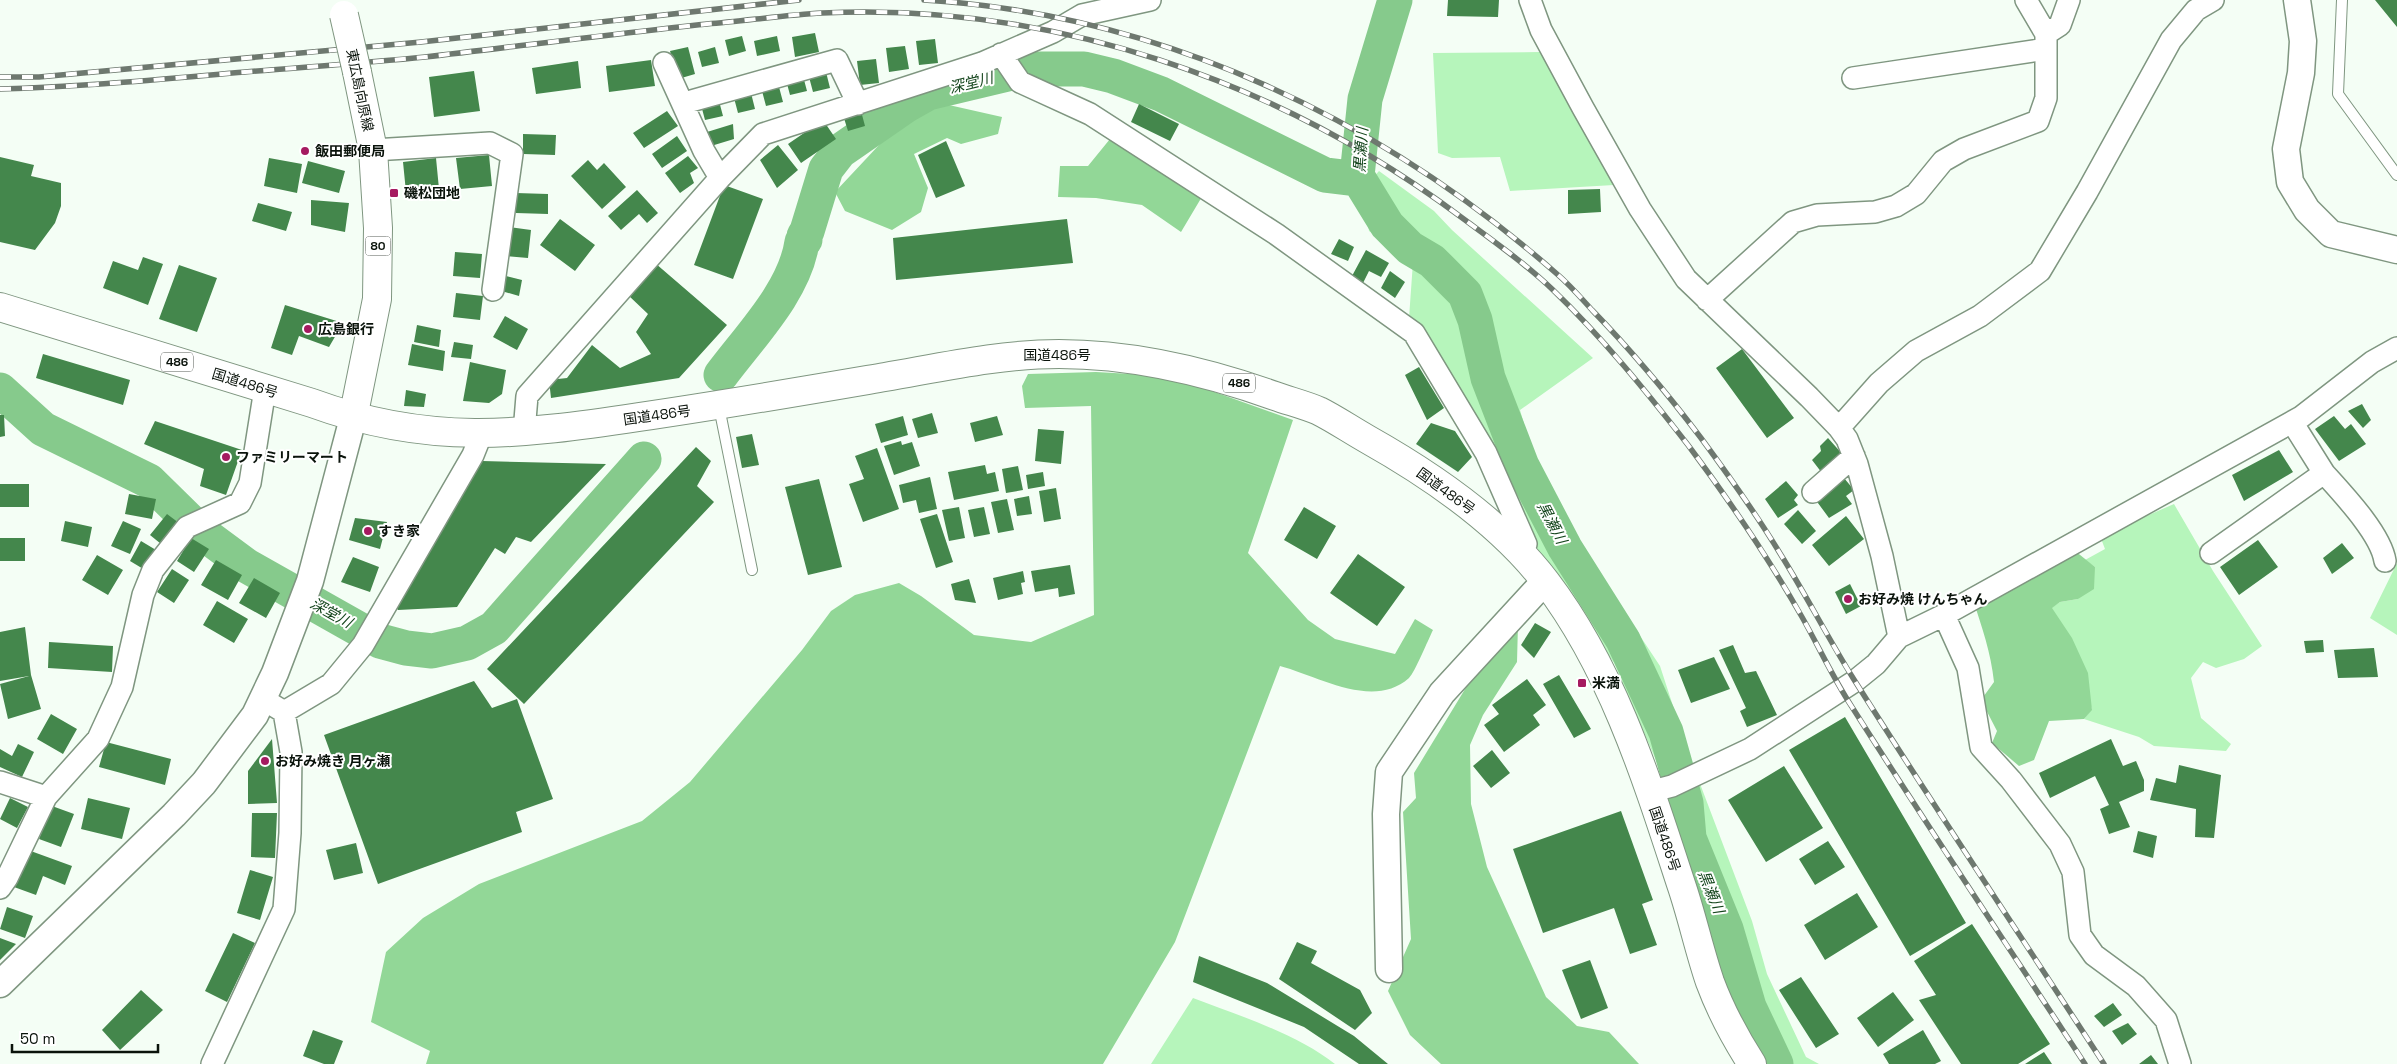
<svg xmlns="http://www.w3.org/2000/svg" width="2397" height="1064" font-family="'Space Grotesk','Noto Sans JP',sans-serif">
  <style>
    .green { fill: #b6f5bb }
    .forest { fill: #92d797 }
    .lines { fill: none; stroke-linecap: round; stroke-linejoin: round }
    .river { stroke: #86ca8c; stroke-width: 35 }
    .building { fill: #44874c }
    .service-casing { stroke: #7f9680; stroke-width: 12 }
    .minor-casing { stroke: #7f9680; stroke-width: 24 }
    .tertiary-casing { stroke: #7f9680; stroke-width: 29 }
    .primary-casing { stroke: #7f9680; stroke-width: 30 }
    .trunk-casing { stroke: #7f9680; stroke-width: 30 }
    .service { stroke: #fff; stroke-width: 10 }
    .minor { stroke: #fff; stroke-width: 21 }
    .tertiary { stroke: #fff; stroke-width: 26 }
    .primary { stroke: #fff; stroke-width: 28 }
    .trunk { stroke: #fff; stroke-width: 28 }
    .rail-casing { stroke: #6e786f; stroke-width: 5.5 }
    .rail { stroke: #fff; stroke-width: 4; stroke-dasharray: 11; stroke-linecap: butt }
    .primary-bridge-casing { stroke: #7f9680; stroke-width: 30; stroke-linecap: butt }
    .primary-bridge { stroke: #fff; stroke-width: 28 }
    .poi-dot { fill: #a51a60; stroke: #fff; stroke-width: 2 }
    .labels { text-anchor: middle; stroke-width: 4; stroke-linejoin: round; paint-order: stroke }
    .shield { fill: #fff; stroke: #545a54; stroke-width: 1 }
    .shield-label { font-size: 12px; font-weight: bold; fill: #0a130b }
    .street-label { font-size: 14px; fill: #0a130b; stroke: #fff }
    .poi-label { font-size: 14px; font-weight: bold; fill: #0a130b; stroke: #fff; text-anchor: start }
    .water-label { font-size: 15px; font-style: italic; fill: #15461d; stroke: #fff }
  </style>
  <rect width="100%" height="100%" fill="#f4fef5"/>
  <!-- green -->
  <path class="green" d="M1540 52 1614 185 1510 191 1500 157 1452 158 1438 153 1433 53Z
    M1379 171 1434 211 1452 230 1593 358 1520 410 1539 475 1583 550 1660 666 1688 752 1752 921 1767 974 1806 1057 1819 1064H1771L1767 1059 1720 954 1674 802 1614 663 1528 539 1409 318 1413 262 1369 231 1362 190Z
    M2174 504 2213 571 2262 646 2244 659 2216 668 2203 662 2191 678 2201 718 2231 744 2226 751 2154 746 2139 737 2084 719 2092 709 2051 608 2060 602 2078 599 2095 567 2085 560 2105 549 2100 536Z
    M2397 563V635L2370 618Z
    M1193 998C1238 1015 1297 1034 1335 1064H1151Z"/>
  <!-- forest -->
  <path class="forest" d="M940 103 1002 117 998 134 961 144 947 138 914 154 928 188 921 212 892 230 845 211 835 192 909 113Z
    M1110 139 1203 195 1181 232 1142 205 1096 198 1058 197 1060 166H1088Z
    M1096 372 1149 375 1209 390 1293 420 1248 553 1308 620 1335 639 1395 654 1415 619 1433 630C1428 640 1415 672 1409 678 1373 710 1318 676 1280 666L1175 942 1103 1064H426L430 1051 371 1022 386 952 423 918 479 884 642 821 690 782 802 650 831 611 855 595 899 583 921 596 974 635 1031 642 1094 615 1091 406 1025 408 1022 386 1028 374Z
    M2069 546 2095 567 2094 589 2078 599 2060 602 2052 608 2072 638 2088 673 2092 710 2084 719 2049 721 2034 760 2019 766 1992 743 1997 731 1981 700 1994 682C1991 653 1982 627 1973 600Z
    M1518 624 1517 662 1483 715 1470 745 1471 804 1487 867 1546 997 1577 1026 1609 1032 1639 1064H1441L1410 1035 1388 991 1411 939 1403 812 1416 798 1414 773 1473 676Z"/>
  <g class="lines">
    <!-- river -->
    <path class="river" d="M1395 0 1365 99 1357 176 1387 225 1410 248 1432 261 1465 294 1475 320 1488 378 1522 466 1565 548 1623 640 1666 732 1686 803 1689 838 1726 929 1749 1007 1776 1064
      M721 375C750 336 795 291 802 242L805 240 804 236 807 231 826 169 840 151 905 106 928 93 1029 69H1084L1113 76 1161 94 1325 175 1350 178 1357 176
      M0 390 43 429 149 481 201 532 247 566 380 641 406 648 432 651 467 643 494 628 644 459"/>
  </g>
  <!-- building -->
  <path class="building" d="M1448 0H1499L1498 17 1447 16Z
    M2375 0H2397V27Z
    M815 33 819 52 795 57 792 37Z
    M742 36 746 51 729 56 725 40Z
    M777 36 780 51 757 56 754 41Z
    M935 39 938 63 919 65 916 41Z
    M905 46 909 69 889 72 886 48Z
    M688 47 695 74 678 79 670 51Z
    M715 47 719 63 702 67 698 52Z
    M876 59 879 83 860 85 857 61Z
    M651 60 655 86 609 92 606 66Z
    M578 61 581 88 536 94 532 68Z
    M474 71 480 111 434 117 429 77Z
    M826 72 830 88 813 92 809 77Z
    M803 76 807 91 790 95 786 80Z
    M779 87 783 102 766 106 762 91Z
    M751 93 755 109 738 113 734 98Z
    M719 101 723 116 705 120 701 105Z
    M1139 104 1179 124 1170 141 1131 122Z
    M667 111 678 126 644 148 633 133Z
    M861 111 865 126 848 131 843 115Z
    M823 120 836 139 801 163 788 144Z
    M733 124 734 139 711 146 707 132Z
    M523 134 556 135 555 155 523 154Z
    M677 136 687 151 662 168 652 154Z
    M946 141 965 186 936 198 918 155Z
    M778 145 798 170 777 188 760 160Z
    M489 155 492 186 460 189 456 158Z
    M688 156 698 168 690 173 694 183 680 193 665 173Z
    M0 157 34 165 31 176 61 183V206L55 223 35 250 0 242Z
    M269 158 302 164 297 193 264 186Z
    M436 158 439 189 406 192 403 162Z
    M588 160 597 170 604 163 626 187 602 209 571 176Z
    M308 161 345 171 339 193 302 183Z
    M724 185 763 199 733 279 694 265Z
    M1600 189 1601 212 1568 214V190Z
    M637 190 658 213 647 223 639 214 621 230 608 216Z
    M516 193 548 194V214L516 213Z
    M311 200 349 203 345 232 311 225Z
    M258 203 292 212 286 231 252 221Z
    M560 219 595 245 575 271 540 245Z
    M1067 219 1073 263 896 280 893 238Z
    M509 227 531 230 528 258 506 256Z
    M1339 239 1354 247 1348 261 1331 254Z
    M1366 250 1389 263 1381 277 1369 271 1363 283 1352 276Z
    M455 252 482 254 480 278 453 276Z
    M143 257 163 264 148 305 103 288 113 261 138 270Z
    M655 263 727 325 679 378 551 398 549 380 567 378 592 345 620 368 651 354 636 332 648 314 628 295Z
    M179 265 217 278 197 332 159 319Z
    M1390 271 1405 282 1395 298 1381 288Z
    M502 275 522 280 519 296 498 290Z
    M456 293 483 296 480 320 453 317Z
    M285 305 343 323 329 347 299 336 292 355 271 348Z
    M505 316 528 329 517 350 493 337Z
    M417 325 441 330 439 347 414 342Z
    M454 342 473 345 471 359 451 357Z
    M412 344 445 351 443 371 408 365Z
    M1742 349 1794 418 1767 438 1716 368Z
    M43 354 130 380 123 405 36 378Z
    M470 362 506 370 502 394 489 403 463 401Z
    M1419 367 1444 408 1427 420 1405 375Z
    M406 390 426 394 424 407 404 406Z
    M2362 404 2371 420 2363 428 2348 411Z
    M932 413 938 433 918 438 912 419Z
    M0 415H4L5 436 0 437Z
    M903 416 908 435 881 443 875 424Z
    M997 416 1003 435 975 442 970 423Z
    M2334 416 2345 429 2351 424 2366 444 2339 461 2315 429Z
    M155 421 242 450 226 495 200 486 204 469 144 444Z
    M1431 423 1455 431 1472 457 1458 472 1416 444Z
    M1038 429 1064 431 1061 464 1035 461Z
    M752 434 759 465 742 468 736 437Z
    M1828 438 1844 456 1822 473 1812 460 1821 451 1820 446Z
    M901 441 902 445 912 442 920 466 894 475 884 446Z
    M696 447 711 461 697 486 714 502 524 704 487 669Z
    M877 448 899 509 863 522 849 484 864 479 855 456Z
    M2279 450 2293 472 2244 501 2232 475Z
    M482 461 606 464 531 542 516 537 505 554 495 548 457 607 398 610 395 606Z
    M985 465 987 474 995 472 999 491 954 500 948 472Z
    M1018 466 1023 490 1006 493 1002 469Z
    M1043 472 1045 486 1028 489 1026 475Z
    M930 477 937 509 919 513 916 500 903 503 899 485Z
    M1844 478 1854 490 1846 496 1852 504 1829 518 1815 499Z
    M819 479 842 567 808 575 785 487Z
    M1786 481 1798 495 1794 500 1798 505 1778 518 1765 499Z
    M0 484H29V507H0Z
    M1056 488 1061 519 1044 522 1039 491Z
    M129 494 156 499 152 519 125 514Z
    M1029 496 1032 514 1017 516 1014 499Z
    M1007 499 1014 530 998 533 991 502Z
    M959 507 965 538 949 541 942 510Z
    M984 507 990 534 974 537 968 510Z
    M1304 507 1336 526 1317 559 1284 540Z
    M1798 510 1816 531 1802 544 1784 524Z
    M167 514 183 526 166 548 150 535Z
    M937 514 953 562 936 568 920 519Z
    M1846 516 1864 539 1829 566 1812 545Z
    M355 518 387 522 380 549 349 540Z
    M65 521 92 527 88 547 61 541Z
    M123 521 141 529 130 554 111 546Z
    M0 538H25V561H0Z
    M191 538 209 549 194 572 177 561Z
    M2258 540 2278 567 2239 595 2220 567Z
    M141 541 156 550 145 570 130 561Z
    M2342 543 2354 558 2332 574 2323 558Z
    M1358 554 1405 587 1377 626 1330 593Z
    M97 555 123 570 108 595 82 580Z
    M353 557 379 567 370 592 341 582Z
    M216 560 242 575 228 600 201 585Z
    M1070 565 1075 594 1059 597 1058 588 1035 592 1031 571Z
    M172 569 189 580 174 603 157 592Z
    M1023 571 1025 582 1021 583 1023 594 998 600 993 578Z
    M254 578 280 593 266 618 239 603Z
    M969 579 976 603 955 600 951 584Z
    M1850 584 1861 606 1846 614 1835 592Z
    M217 601 248 619 234 643 203 625Z
    M1535 623 1551 632 1534 658 1521 645Z
    M25 627 31 675 41 709 8 719 0 684 29 676 0 681V632Z
    M2323 640 2324 652 2306 653 2304 641Z
    M49 642 113 646 112 672 48 668Z
    M1733 645 1745 673 1756 671 1777 715 1747 727 1740 711 1746 708 1719 650Z
    M2374 648 2378 677 2338 678 2334 650Z
    M1714 657 1730 689 1691 703 1678 670Z
    M1559 675 1591 729 1574 738 1543 684Z
    M1527 679 1546 705 1533 715 1540 725 1504 752 1484 725 1499 714 1492 705Z
    M474 681 492 708 517 699 553 799 516 812 522 832 378 884 324 735Z
    M51 714 77 729 63 754 37 739Z
    M1845 717 1966 923 1910 956 1789 750Z
    M272 739 277 803 248 804V771Z
    M2111 739 2123 766 2136 761 2144 780V791L2119 802 2130 827 2109 834 2100 809 2109 805 2095 776 2050 798 2039 773Z
    M106 742 171 759 165 785 99 767Z
    M18 744 34 752 22 777 0 767V749L12 756Z
    M1492 750 1510 773 1491 788 1473 766Z
    M2179 765 2221 775 2214 838 2195 837 2196 809 2150 800 2156 778 2176 783Z
    M1784 766 1823 828 1766 862 1728 800Z
    M10 798 28 807 17 828 0 819Z
    M88 798 130 808 122 839 81 829Z
    M52 806 74 814 61 847 39 839Z
    M1621 811 1653 900 1642 904 1657 945 1630 954 1614 908 1543 933 1513 849Z
    M252 813H277L275 858 251 857Z
    M2138 831 2157 836 2153 858 2133 852Z
    M1828 841 1845 867 1815 885 1799 859Z
    M356 843 363 873 334 880 326 850Z
    M28 850 72 866 65 885 43 876 36 895 14 887Z
    M250 870 273 877 260 920 237 913Z
    M1857 893 1878 927 1825 960 1804 925Z
    M7 907 33 916 25 938 0 929Z
    M1972 924 2050 1044 2018 1064H1961L1919 1000 1936 995 1914 961Z
    M233 933 255 943 227 1002 205 991Z
    M0 938 16 944 0 960Z
    M1297 942 1317 951 1311 963 1360 990 1372 1013 1355 1030 1279 979Z
    M1199 956 1267 983 1354 1036 1388 1064H1359L1304 1027 1193 982Z
    M1590 960 1608 1008 1581 1019 1562 970Z
    M1801 977 1839 1034 1816 1048 1779 990Z
    M141 990 163 1010 120 1050 102 1030Z
    M1893 992 1914 1020 1878 1047 1857 1018Z
    M2113 1003 2122 1015 2104 1027 2094 1016Z
    M2128 1023 2137 1034 2122 1045 2112 1031Z
    M313 1030 343 1041 334 1064H324L303 1056Z
    M1923 1030 1941 1061 1935 1064H1889L1883 1054Z
    M2044 1052 2052 1064H2025Z
    M2151 1055 2158 1064H2139Z"/>
  <g class="lines">
    <defs>
      <path id="service" d="M2342 0 2338 94 2397 175
        M719 407 752 570"/>
      <path id="minor" d="M1530 0 1541 30 1583 108 1640 209 1686 279 1809 397 1839 428 1847 439 1857 464 1882 556 1899 637
        M2046 34 2060 25 2069 0
        M1001 54 1020 82 1090 114 1276 234 1414 333 1486 453 1526 544 1520 554
        M664 63 704 151 720 178
        M1853 78 2046 49
        M684 103 837 60 858 104
        M373 150 490 143 512 154 493 290
        M1707 300 1793 222 1817 215 1875 212 1896 206 1916 194 1943 161 1964 149 2038 121 2046 98V34L2026 0
        M1839 428 1879 383 1916 351 1980 316 2040 271 2087 192 2171 40 2196 10 2213 0
        M524 432 527 396 720 178 763 134 982 63 1053 32 1082 15 1150 0
        M2324 473C2343 494 2381 534 2385 561
        M1813 492 1854 456
        M2211 553 2324 473 2292 422
        M1944 615 1968 668 1981 747 2011 780 2060 844 2073 872 2080 935 2094 955 2136 986 2166 1020 2180 1064
        M263 699 284 712 331 684 363 645 473 455 481 435
        M0 782 46 797
        M1649 792 1672 786 1750 749 1855 681 1876 664 1899 637 1944 615 2301 417 2372 362 2397 348
        M0 888 7 878 46 797 98 739 122 687 143 595 153 570 187 527 240 503 250 483 265 389
        M212 1064 284 909 290 833 291 752 284 712"/>
      <path id="tertiary" d="M2297 0 2303 41 2301 73 2286 149 2290 182 2307 210 2331 234 2397 250
        M1389 969 1386 814 1389 772 1442 693 1545 581
        M0 984 174 815 204 783 255 715 275 673 310 581 353 418"/>
      <path id="primary" d="M353 418 377 299 378 228 373 150 357 72"/>
      <path id="trunk" d="M0 307 312 403C429 446 520 435 639 417 722 405 803 391 885 377 943 367 1000 354 1059 354 1134 354 1205 371 1275 396 1289 401 1305 405 1319 411 1335 419 1351 430 1367 439 1431 475 1501 523 1546 582 1613 670 1647 780 1681 884 1692 916 1699 950 1710 982 1720 1009 1736 1039 1752 1064"/>
    </defs>
    <!-- service casing -->
    <use href="#service" class="service-casing"/>
    <!-- minor casing -->
    <use href="#minor" class="minor-casing"/>
    <!-- tertiary casing -->
    <use href="#tertiary" class="tertiary-casing"/>
    <!-- primary casing -->
    <use href="#primary" class="primary-casing"/>
    <!-- trunk casing -->
    <use href="#trunk" class="trunk-casing"/>
    <!-- service -->
    <use href="#service" class="service"/>
    <!-- minor -->
    <use href="#minor" class="minor"/>
    <!-- tertiary -->
    <use href="#tertiary" class="tertiary"/>
    <!-- primary -->
    <use href="#primary" class="primary"/>
    <!-- trunk -->
    <use href="#trunk" class="trunk"/>
    <defs>
      <path id="rail" d="M924 0C1160 14 1381 119 1557 274 1570 285 1581 298 1592 310 1631 350 1667 393 1701 438 1729 476 1757 515 1781 555 1806 595 1828 638 1853 678 1935 808 2020 935 2104 1064
        M0 77H39L421 42 799 0
        M0 89C82 87 163 79 245 72 305 67 365 63 425 57 519 46 613 34 707 24 745 21 784 15 822 13 1052 2 1279 81 1461 217 1492 240 1525 263 1552 289 1602 337 1646 391 1688 445 1729 500 1768 557 1802 617 1819 647 1833 678 1852 707 1928 827 2007 945 2085 1064"/>
    </defs>
    <!-- rail casing -->
    <use href="#rail" class="rail-casing"/>
    <!-- rail -->
    <use href="#rail" class="rail"/>
    <defs>
      <path id="primary-bridge" d="M344 15 357 72"/>
    </defs>
    <!-- primary-bridge casing -->
    <use href="#primary-bridge" class="primary-bridge-casing"/>
    <!-- primary-bridge -->
    <use href="#primary-bridge" class="primary-bridge"/>
  </g>
  <!-- markers -->
  <g class="poi-dot">
    <circle cx="305" cy="151" r="5"/>
    <rect x="389" y="188" width="10" height="10" rx="2.5"/>
    <circle cx="308" cy="329" r="5"/>
    <circle cx="226" cy="457" r="5"/>
    <circle cx="368" cy="531" r="5"/>
    <circle cx="1848" cy="599" r="5"/>
    <rect x="1577" y="678" width="10" height="10" rx="2.5"/>
    <circle cx="265" cy="761" r="5"/>
  </g>
  <g class="labels">
    <!-- shield labels -->
    <g class="shield">
      <rect x="365.5" y="236.5" width="25" height="19" rx="4"/>
      <rect x="161" y="352.5" width="32" height="19" rx="4"/>
      <rect x="1223" y="373.5" width="32" height="19" rx="4"/>
    </g>
    <g class="shield-label">
      <text x="378" y="250">80</text>
      <text x="177" y="366">486</text>
      <text x="1239" y="387">486</text>
    </g>
    <!-- street labels -->
    <g class="street-label">
      <text transform="translate(360 90) rotate(78)" y="5">東広島向原線</text>
      <text x="1057" y="360">国道486号</text>
      <text transform="translate(245 383) rotate(17)" y="5">国道486号</text>
      <text transform="translate(657 415) rotate(-8)" y="5">国道486号</text>
      <text transform="translate(1446 491) rotate(36)" y="5">国道486号</text>
      <text transform="translate(1665 839) rotate(71)" y="5">国道486号</text>
    </g>
    <!-- poi labels -->
    <g class="poi-label">
      <text x="315" y="156">飯田郵便局</text>
      <text x="404" y="198">磯松団地</text>
      <text x="318" y="334">広島銀行</text>
      <text x="236" y="462">ファミリーマート</text>
      <text x="378" y="536">すき家</text>
      <text x="1858" y="604">お好み焼 けんちゃん</text>
      <text x="1592" y="688">米満</text>
      <text x="275" y="766">お好み焼き 月ヶ瀬</text>
    </g>
    <!-- water labels -->
    <g class="water-label">
      <text transform="translate(971 83) rotate(-14)" y="5">深堂川</text>
      <text transform="translate(1361 150) rotate(-86)" y="5">黒瀬川</text>
      <text transform="translate(1552 523) rotate(62)" y="5">黒瀬川</text>
      <text transform="translate(331 613) rotate(29)" y="5">深堂川</text>
      <text transform="translate(1711 892) rotate(68)" y="5">黒瀬川</text>
    </g>
  </g>
  <!-- scale -->
  <path d="M12 1044v8h146v-8" fill="none" stroke="#0a130b" stroke-width="2.5"/>
  <text x="20" y="1044" font-size="15" fill="#0a130b" stroke="#ffffff" stroke-width="4" paint-order="stroke">50 m</text>
</svg>
